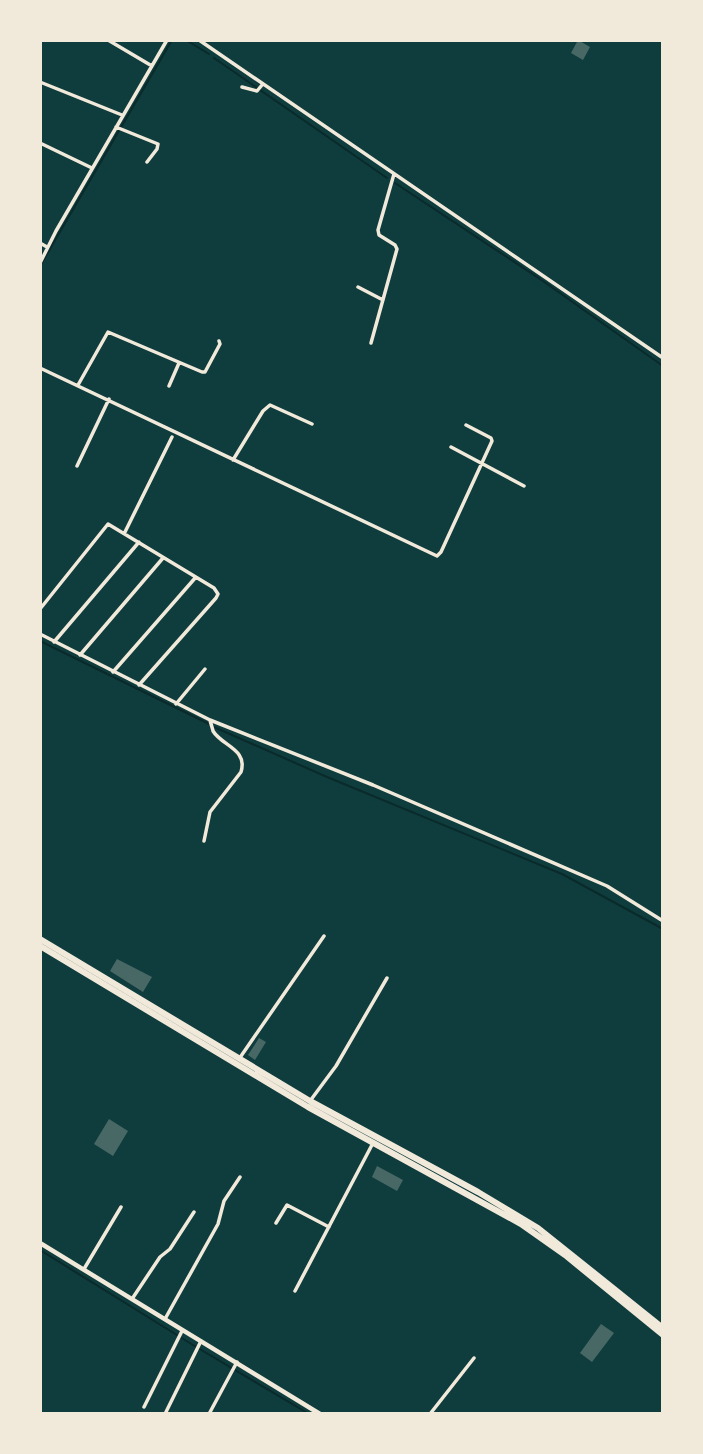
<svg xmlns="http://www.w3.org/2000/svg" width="703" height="1454" font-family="'Nunito Sans',sans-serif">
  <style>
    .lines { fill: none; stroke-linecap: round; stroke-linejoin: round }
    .stream { stroke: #0a2a2b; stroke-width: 2 }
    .building { fill: #486865 }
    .minor { stroke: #f1e9da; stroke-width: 3.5 }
    .tertiary { stroke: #f1e9da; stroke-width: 4.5 }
    .trunk { stroke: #f1e9da; stroke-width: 6 }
  </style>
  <rect width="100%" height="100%" fill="#0f3d3e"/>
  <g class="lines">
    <!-- stream -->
    <path class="stream" d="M186 40 209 54
      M214 58 387 178
      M395 183 540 279 663 366
      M40 266 172 40
      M40 641 209 724
      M214 727 327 777 562 874 663 929
      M40 1250 193 1345 309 1414"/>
  </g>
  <!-- building -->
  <path class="building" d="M578 40 590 47 583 60 571 53Z
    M117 959 152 977 143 992 110 971Z
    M259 1038 266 1042 255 1060 248 1055Z
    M109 1119 128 1131 113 1156 94 1144Z
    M377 1166 403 1180 397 1191 372 1177Z
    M601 1324 614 1333 592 1362 580 1353Z"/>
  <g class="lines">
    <!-- minor -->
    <path class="minor" d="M108 40 152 66
      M199 40 663 358
      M40 82 122 115
      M242 87 257 91 262 85
      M116 127 158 144 157 149 147 162
      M40 143 92 168
      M40 243 47 247
      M40 263 56 231 167 40
      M358 287 383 300
      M371 343 397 249 395 245 379 235 378 230 394 174
      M40 368 437 556 441 552 492 441 491 438 466 425
      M78 385 108 332 202 372H205L220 344 219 341
      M169 386 179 363
      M451 447 524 486
      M233 460 263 411 270 405 312 424
      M77 466 109 399
      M125 532 172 437
      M40 609 108 524 214 588 218 594 216 598 139 685
      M40 634 210 720 373 785 607 886 663 921
      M54 642 139 542
      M80 655 163 558
      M113 672 196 577
      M176 704 205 669
      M204 841 210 812 241 772C248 749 222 746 213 731 213 730 210 721 210 720
      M239 1059 324 936
      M310 1101 336 1066 387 978
      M276 1223 287 1205 329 1227
      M84 1269 121 1207
      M295 1291 373 1143
      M132 1299 160 1257 170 1249 194 1212
      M165 1319 218 1224 224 1201 240 1177
      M144 1407 182 1331
      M165 1414 201 1341
      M209 1414 237 1362
      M430 1414 474 1358"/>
    <!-- tertiary -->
    <path class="tertiary" d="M40 1243 320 1414"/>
    <!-- trunk -->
    <path class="trunk" d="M40 939 310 1101 478 1192 538 1228 663 1328
      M40 946 308 1107 521 1224 565 1255 663 1335"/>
  </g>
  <!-- border -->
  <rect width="703" height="1454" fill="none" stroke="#f1e9da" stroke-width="84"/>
</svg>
